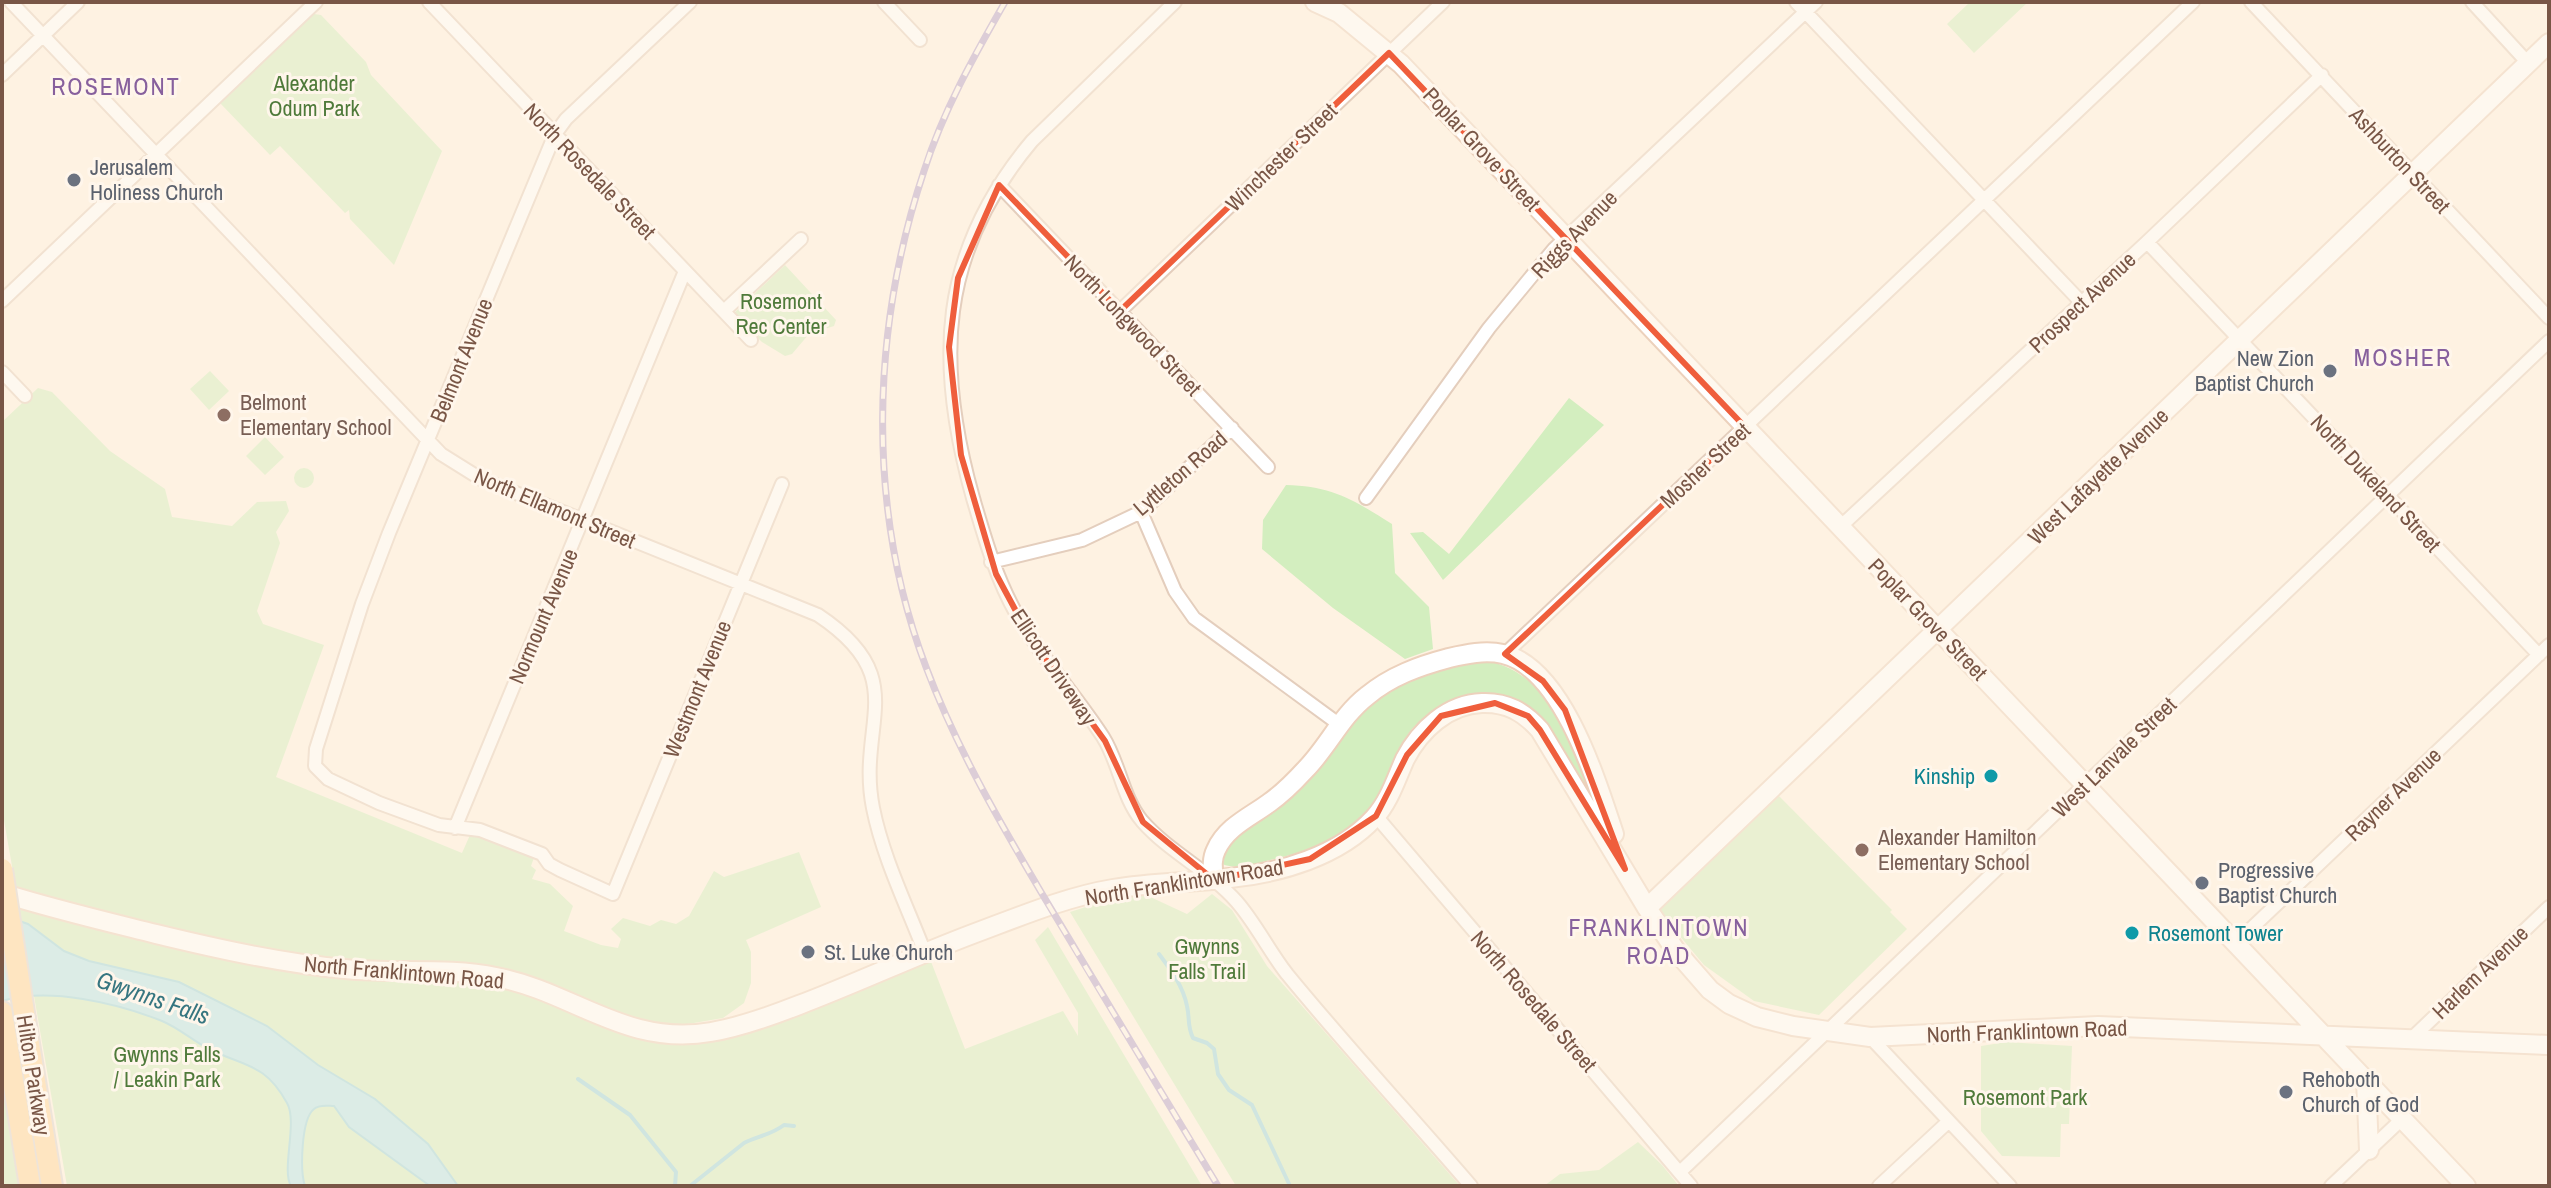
<svg xmlns="http://www.w3.org/2000/svg" width="2551" height="1188" font-family="'Archivo Narrow',sans-serif">
  <style>
    .green { fill: #d3eebf }
    .water { fill: #b4e4ea; stroke: #9ad5dd; stroke-width: 2 }
    .lines { fill: none; stroke-linecap: round; stroke-linejoin: round }
    .stream { stroke: #9ad5dd; stroke-width: 4 }
    .street-casing { stroke: #e4cebd; stroke-width: 16 }
    .secondary-casing { stroke: #ecd1bc; stroke-width: 22 }
    .primary-casing { stroke: #dcd3cf; stroke-width: 24 }
    .street { stroke: #fff; stroke-width: 12 }
    .secondary { stroke: #fff; stroke-width: 18 }
    .primary { stroke: #ffd599; stroke-width: 20 }
    .rail-casing { stroke: #b49fc9; stroke-width: 7 }
    .rail { stroke: #fff6eb; stroke-width: 4; stroke-dasharray: 12; stroke-linecap: butt }
    .primary-bridge-casing { stroke: #dcd3cf; stroke-width: 24; stroke-linecap: butt }
    .primary-bridge { stroke: #ffd599; stroke-width: 20 }
    .marked { fill: none; stroke: #ef5e3c; stroke-width: 6; stroke-linejoin: round }
    .worship-dot { fill: #6b7280; stroke: #fff6eb; stroke-width: 3 }
    .education-dot { fill: #8d6e63; stroke: #fff6eb; stroke-width: 3 }
    .culture-dot { fill: #0f9aa8; stroke: #fff6eb; stroke-width: 3 }
    .labels { text-anchor: middle; stroke-width: 6; stroke-linejoin: round; paint-order: stroke }
    .park-label { font-size: 22px; fill: #4f7a3a; stroke: #fff6eb }
    .street-label { font-size: 22px; fill: #795646; stroke: #fff6eb }
    .worship-label { font-size: 22px; fill: #5b616d; stroke: #fff6eb; text-anchor: start }
    .education-label { font-size: 22px; fill: #785e54; stroke: #fff6eb; text-anchor: start }
    .culture-label { font-size: 22px; fill: #0d838f; stroke: #fff6eb; text-anchor: end }
    .neighbourhood-label { font-size: 24px; letter-spacing: 2px; fill: #87609d; stroke: #fff6eb }
    .water-label { font-size: 24px; font-style: italic; fill: #377680; stroke: #fff6eb }
  </style>
  <rect width="100%" height="100%" fill="#fef2e2"/>
  <!-- green -->
  <path class="green" d="M1970 2H2028L1974 53 1947 24Z
    M314 14 321 15 366 62 371 75 442 151 394 265 350 219 349 210 345 213 280 146 270 155 220 103Z
    M785 265 836 320 834 326 809 334 792 354 785 356 762 342 733 314Z
    M210 371 229 391 209 410 190 389Z
    M38 388 52 392 110 451 165 489 172 517 232 526 257 502 286 501 289 511 276 532 280 543 257 611 263 624 324 645 276 777 462 853 474 826 536 852 531 866 536 870 532 879 550 884 573 906 564 931 601 945 618 948 621 939 611 929 623 918 650 926 661 920 676 924 689 916 714 871 724 877 799 852 821 907 746 940 751 952V983L744 1003 723 1018 682 1025 646 1023 532 978 493 967 370 963 278 952 154 925 16 889 2 809V422Z
    M1569 398 1604 425 1443 580 1410 533 1423 532 1449 554Z
    M265 437 284 457 265 475 246 456Z
    M294 478a10 10 0 1 1 20 0a10 10 0 1 1-20 0Z
    M1286 485C1332 486 1354 500 1392 524L1395 573 1429 607 1433 649 1405 659 1333 608 1262 549 1263 520Z
    M1479 660C1551 667 1572 747 1595 805L1531 712 1447 703C1436 711 1421 719 1412 729 1395 751 1390 778 1375 800 1353 834 1308 852 1270 860 1254 864 1238 870 1222 864L1220 855 1228 843 1358 712 1379 695 1417 674Z
    M1777 794 1892 910 1890 912 1907 929 1819 1015 1754 1001 1704 965 1659 911Z
    M1212 894 1232 910 1267 966 1460 1186H1236L1070 912 1111 899 1146 895 1187 914Z
    M18 904 376 979 492 983 526 994 615 1032 647 1040 681 1043 930 959 965 1049 1063 1011 1078 1036V1013L1035 940 1048 927 1202 1186H67Z
    M2007 1042 2072 1046 2069 1124H2061L2060 1157 2002 1156 1981 1131V1046Z
    M2 1065 21 1186H2Z
    M1638 1142 1662 1165 1679 1186H1544L1560 1174 1599 1170Z"/>
  <!-- water -->
  <path class="water" d="M2 915 28 924 64 951 89 961 179 982 267 1026 318 1065 375 1099 428 1144 458 1186H430L349 1127 334 1106C328 1106 319 1104 314 1109 301 1119 300 1171 305 1186H291C281 1170 298 1122 287 1103 265 1063 245 1067 209 1049 193 1041 179 1028 162 1021 117 1003 49 987 2 1001Z"/>
  <g class="lines">
    <!-- stream -->
    <path class="stream" d="M1159 954C1171 970 1183 986 1187 1006 1190 1019 1187 1026 1193 1038L1207 1043 1214 1049 1218 1074 1229 1090 1252 1105 1290 1186
      M578 1079 630 1115 676 1172 675 1186
      M690 1186 744 1143C758 1136 771 1135 784 1125L794 1126"/>
    <defs>
      <path id="street" d="M11 2 441 454 481 479 818 615C914 679 856 723 873 808 883 858 907 906 925 953
        M429 2 751 340
        M690 2 566 119 555 134 389 533 362 604 316 749 315 766 328 779 379 803 439 825 480 830 542 854 549 864 560 870 613 894 782 484
        M884 2 920 40
        M1175 2 1032 141C938 253 935 363 973 498 985 539 996 578 1017 615 1041 658 1076 695 1103 737 1120 764 1122 797 1142 821 1170 853 1210 871 1237 902 1256 924 1269 951 1287 974 1346 1046 1410 1115 1471 1186
        M1796 2 2081 302
        M2251 2 2549 318
        M2472 2 2528 63
        M2 75 78 2
        M999 185 1268 467
        M2147 242 2539 655
        M2 301 316 2
        M724 311 801 239
        M1120 311 1443 2
        M2 372 25 396
        M1366 498 1489 328 1554 249 1816 2
        M1141 512 1175 591 1194 618 1340 725
        M1840 527 2147 242 2322 75
        M991 562 1082 540 1141 512 1232 428
        M1505 654 2193 2
        M1376 816 1691 1186
        M455 828 685 271
        M2236 943 2549 645
        M1870 1037 2010 1186
        M2412 1038 2549 907
        M1680 1172 2549 341
        M1879 1186 1949 1121
        M2331 1186 2402 1119"/>
      <path id="secondary" d="M1315 2 1339 13 1401 64 2466 1186
        M1214 880C1213 870 1211 860 1216 850 1226 827 1250 817 1269 803 1282 794 1294 782 1305 770 1328 747 1341 716 1367 696 1391 676 1419 666 1449 658 1466 654 1485 650 1503 654 1563 668 1597 783 1614 834
        M2 893C53 909 104 921 156 934 218 949 281 963 345 969 395 974 447 967 496 977 574 992 626 1047 711 1032 741 1027 771 1016 799 1005 857 983 912 957 970 935 1016 918 1065 897 1113 889 1152 882 1191 883 1230 878 1280 873 1339 856 1374 818 1389 802 1396 779 1405 759 1420 730 1448 704 1482 703 1507 702 1524 712 1540 730L1647 908 1676 951 1710 990 1729 1004 1757 1017 1793 1026 1870 1037 2098 1026 2549 1045
        M1647 908 2549 43
        M2366 1080 2369 1150"/>
      <path id="primary" d="M2 1012 30 1186
        M25 1019 52 1186"/>
    </defs>
    <!-- street casing -->
    <use href="#street" class="street-casing"/>
    <!-- secondary casing -->
    <use href="#secondary" class="secondary-casing"/>
    <!-- primary casing -->
    <use href="#primary" class="primary-casing"/>
    <!-- street -->
    <use href="#street" class="street"/>
    <!-- secondary -->
    <use href="#secondary" class="secondary"/>
    <!-- primary -->
    <use href="#primary" class="primary"/>
    <defs>
      <path id="rail" d="M1005 2C974 56 943 111 924 171 871 330 866 509 926 667 956 747 998 819 1041 892 1099 990 1159 1088 1218 1186"/>
    </defs>
    <!-- rail casing -->
    <use href="#rail" class="rail-casing"/>
    <!-- rail -->
    <use href="#rail" class="rail"/>
    <defs>
      <path id="primary-bridge" d="M2 869 25 1019"/>
    </defs>
    <!-- primary-bridge casing -->
    <use href="#primary-bridge" class="primary-bridge-casing"/>
    <!-- primary-bridge -->
    <use href="#primary-bridge" class="primary-bridge"/>
  </g>
  <!-- marked area -->
  <path d="M0 0H2551V1188H0ZM1389 53 1745 427 1505 654 1543 681 1565 710 1625 869 1540 730 1528 716 1495 703 1441 716 1407 755 1376 816 1310 859 1214 880 1143 822 1105 741 1031 639 996 574 961 455 949 347 958 278 999 185 1120 311Z" fill="#fef2e2" fill-opacity=".55" fill-rule="evenodd"/>
  <path class="marked" d="M1389 53 1745 427 1505 654 1543 681 1565 710 1625 869 1540 730 1528 716 1495 703 1441 716 1407 755 1376 816 1310 859 1214 880 1143 822 1105 741 1031 639 996 574 961 455 949 347 958 278 999 185 1120 311Z"/>
  <!-- markers -->
  <g class="worship-dot">
    <circle cx="74" cy="180" r="8"/>
    <circle cx="2330" cy="371" r="8"/>
    <circle cx="2202" cy="883" r="8"/>
    <circle cx="808" cy="952" r="8"/>
    <circle cx="2286" cy="1092" r="8"/>
  </g>
  <g class="education-dot">
    <circle cx="224" cy="415" r="8"/>
    <circle cx="1862" cy="850" r="8"/>
  </g>
  <g class="culture-dot">
    <circle cx="1991" cy="776" r="8"/>
    <circle cx="2132" cy="933" r="8"/>
  </g>
  <g class="labels">
    <!-- park labels -->
    <g class="park-label">
      <text x="314" y="91">Alexander<tspan x="314" dy="25">Odum Park</tspan></text>
      <text x="781" y="309">Rosemont<tspan x="781" dy="25">Rec Center</tspan></text>
      <text x="1207" y="954">Gwynns<tspan x="1207" dy="25">Falls Trail</tspan></text>
      <text x="167" y="1062">Gwynns Falls<tspan x="167" dy="25">/ Leakin Park</tspan></text>
      <text x="2025" y="1105">Rosemont Park</text>
    </g>
    <!-- street labels -->
    <g class="street-label">
      <text transform="translate(1482 149) rotate(47)" y="8">Poplar Grove Street</text>
      <text transform="translate(1281 157) rotate(-44)" y="8">Winchester Street</text>
      <text transform="translate(2400 160) rotate(47)" y="8">Ashburton Street</text>
      <text transform="translate(590 171) rotate(46)" y="8">North Rosedale Street</text>
      <text transform="translate(1574 234) rotate(-46)" y="8">Riggs Avenue</text>
      <text transform="translate(2082 302) rotate(-43)" y="8">Prospect Avenue</text>
      <text transform="translate(1133 325) rotate(46)" y="8">North Longwood Street</text>
      <text transform="translate(461 360) rotate(-68)" y="8">Belmont Avenue</text>
      <text transform="translate(1705 465) rotate(-43)" y="8">Mosher Street</text>
      <text transform="translate(1180 473) rotate(-41)" y="8">Lyttleton Road</text>
      <text transform="translate(2098 476) rotate(-44)" y="8">West Lafayette Avenue</text>
      <text transform="translate(2376 483) rotate(47)" y="8">North Dukeland Street</text>
      <text transform="translate(555 508) rotate(23)" y="8">North Ellamont Street</text>
      <text transform="translate(543 616) rotate(-67)" y="8">Normount Avenue</text>
      <text transform="translate(1928 619) rotate(46)" y="8">Poplar Grove Street</text>
      <text transform="translate(1054 667) rotate(56)" y="8">Ellicott Driveway</text>
      <text transform="translate(697 689) rotate(-68)" y="8">Westmont Avenue</text>
      <text transform="translate(2114 757) rotate(-44)" y="8">West Lanvale Street</text>
      <text transform="translate(2393 794) rotate(-44)" y="8">Rayner Avenue</text>
      <text transform="translate(1184 882) rotate(-9)" y="8">North Franklintown Road</text>
      <text transform="translate(404 972) rotate(5)" y="8">North Franklintown Road</text>
      <text transform="translate(2480 972) rotate(-44)" y="8">Harlem Avenue</text>
      <text transform="translate(1534 1001) rotate(49)" y="8">North Rosedale Street</text>
      <text transform="translate(2027 1031) rotate(-2)" y="8">North Franklintown Road</text>
      <text transform="translate(34 1075) rotate(81)" y="8">Hilton Parkway</text>
    </g>
    <!-- worship labels -->
    <g class="worship-label">
      <text x="90" y="175">Jerusalem<tspan x="90" dy="25">Holiness Church</tspan></text>
      <text x="2314" y="366" text-anchor="end">New Zion<tspan x="2314" dy="25">Baptist Church</tspan></text>
      <text x="2218" y="878">Progressive<tspan x="2218" dy="25">Baptist Church</tspan></text>
      <text x="824" y="960">St. Luke Church</text>
      <text x="2302" y="1087">Rehoboth<tspan x="2302" dy="25">Church of God</tspan></text>
    </g>
    <!-- education labels -->
    <g class="education-label">
      <text x="240" y="410">Belmont<tspan x="240" dy="25">Elementary School</tspan></text>
      <text x="1878" y="845">Alexander Hamilton<tspan x="1878" dy="25">Elementary School</tspan></text>
    </g>
    <!-- culture labels -->
    <g class="culture-label">
      <text x="1975" y="784">Kinship</text>
      <text x="2148" y="941" text-anchor="start">Rosemont Tower</text>
    </g>
    <!-- neighbourhood labels -->
    <g class="neighbourhood-label">
      <text x="116" y="95">ROSEMONT</text>
      <text x="2403" y="366">MOSHER</text>
      <text x="1659" y="936">FRANKLINTOWN<tspan x="1659" dy="28">ROAD</tspan></text>
    </g>
    <!-- water labels -->
    <g class="water-label">
      <text transform="translate(153 998) rotate(19)" y="8">Gwynns Falls</text>
    </g>
  </g>
  <!-- border -->
  <rect width="2551" height="1188" fill="none" stroke="#795646" stroke-width="8"/>
</svg>
